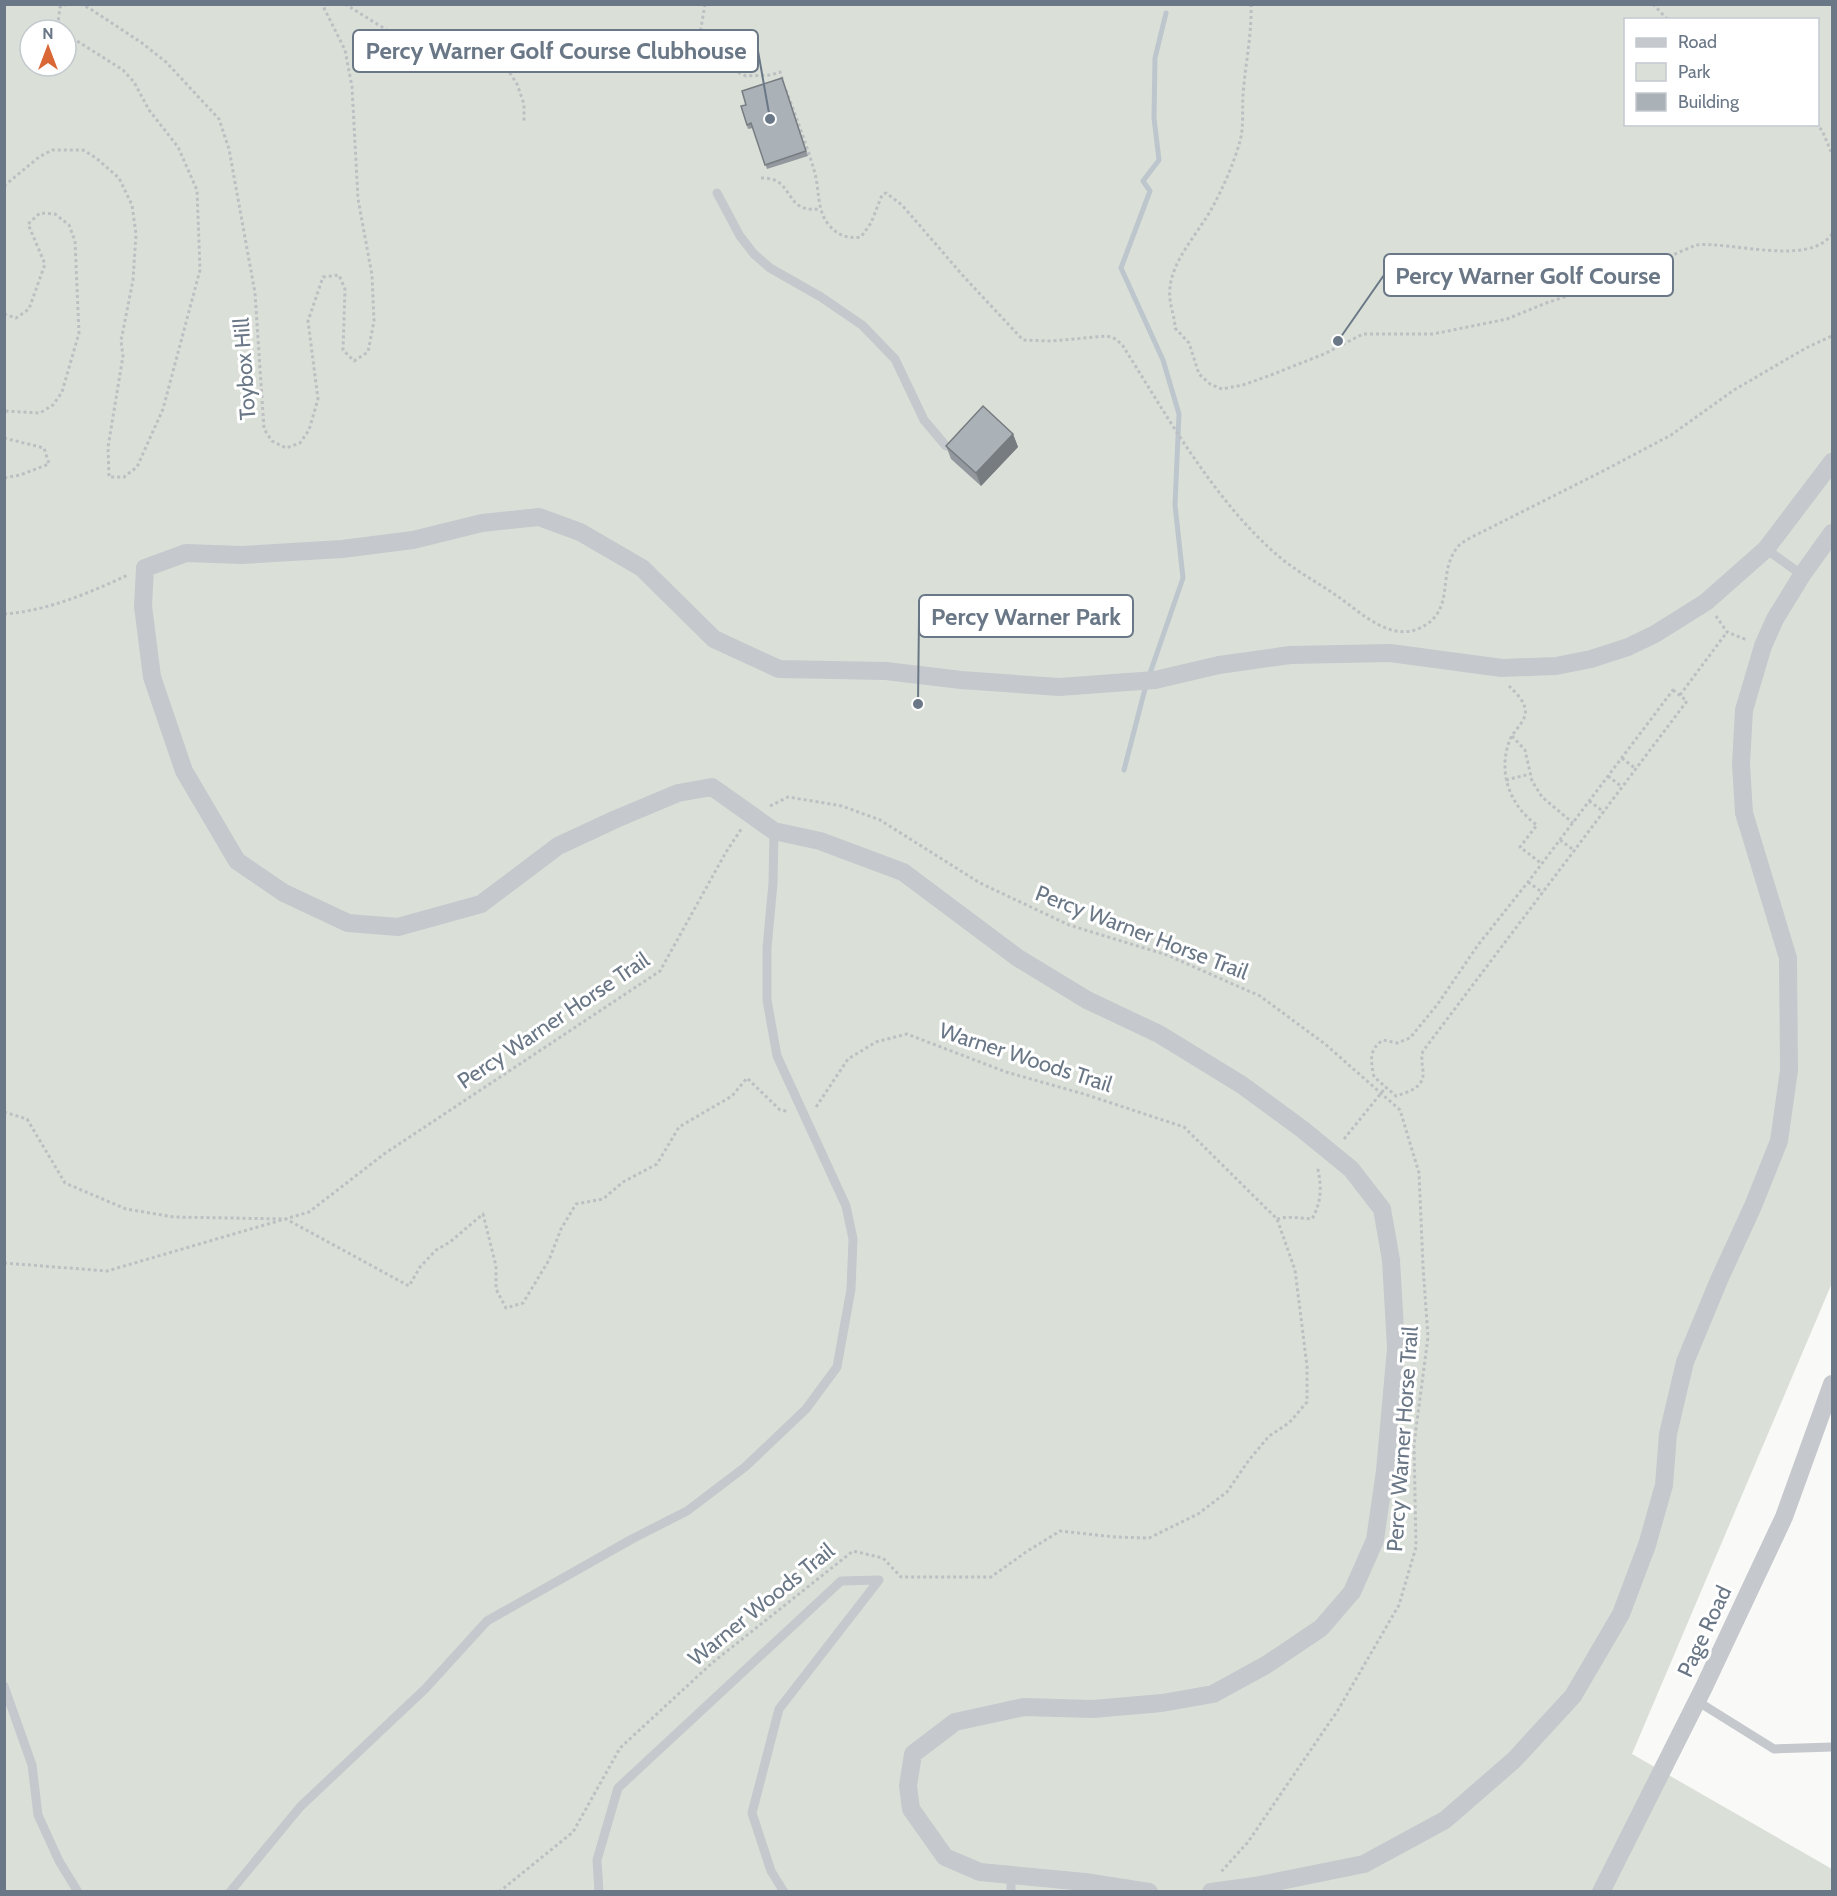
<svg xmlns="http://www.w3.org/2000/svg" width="1837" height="1896" font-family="Cabin,sans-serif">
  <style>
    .green { fill: #dae0d8; fill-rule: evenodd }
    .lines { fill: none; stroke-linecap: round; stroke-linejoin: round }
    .stream { stroke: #bdc6cc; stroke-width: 5 }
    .path { stroke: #bdbfc2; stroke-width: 3; stroke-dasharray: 3 3; stroke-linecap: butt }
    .lane { stroke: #c5c8cc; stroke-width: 9 }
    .street { stroke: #c5c8cc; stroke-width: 18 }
    .wall { fill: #92989d }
    .shaded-wall { fill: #777c80 }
    .building { fill: #aab1b7; stroke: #777c80; stroke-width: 1.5 }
    .labels { text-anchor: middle; stroke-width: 6; stroke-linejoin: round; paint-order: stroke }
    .street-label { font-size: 22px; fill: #6a7786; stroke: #fff }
    .leader { fill: none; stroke: #6a7786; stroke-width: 2 }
    .callout-dot { fill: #6a7786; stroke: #fff; stroke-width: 2 }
    .callout { fill: #fff; stroke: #6a7786; stroke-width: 2 }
    .callout-label { font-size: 24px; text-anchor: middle; font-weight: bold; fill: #6a7786 }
  </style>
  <rect width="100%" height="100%" fill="#f9f9f7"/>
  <!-- green -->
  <path class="green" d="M5 5H1832V1283L1632 1754 1832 1869V1891L5 1892ZM1626 20H1818V124H1626ZM30 30H66V66H30Z"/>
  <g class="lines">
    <!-- stream -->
    <path class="stream" d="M1149 676 1183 578 1175 505 1179 414 1163 360 1121 268 1150 191 1143 181 1159 160 1154 118 1155 58 1166 13
      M1124 770 1146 685"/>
    <!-- path -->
    <path class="path" d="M80 4 89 8 142 43 166 62 219 119 229 149 255 293 264 429 272 441 286 448 300 443 309 430 318 399 308 321 323 277 339 275 345 289 343 350 354 361 368 352 374 321 372 275 358 199 352 87 345 50 322 4
      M345 4 406 42 438 51 478 41 499 56 517 84 524 104V123
      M705 4 699 40 708 58 746 76 771 75 780 72 783 81
      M1251 4C1252 35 1245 65 1243 95 1242 110 1244 127 1240 141 1234 163 1223 188 1212 208 1199 232 1172 260 1170 288 1168 303 1175 315 1175 328L1189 343 1199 374 1210 384 1222 389 1243 385 1271 375 1324 354 1363 334H1433L1507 319 1546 303 1612 281 1696 245C1731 241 1809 267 1832 234
      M1653 4 1668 20
      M64 30 58 23 60 7 68 4
      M786 90C796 117 806 143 814 170 820 189 816 208 828 224 837 235 847 239 861 237L871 223 882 195 886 193 902 205 965 278 1023 340 1051 341 1107 336 1116 339 1123 346C1167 416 1214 500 1276 554 1295 571 1319 583 1340 598 1361 613 1391 642 1420 628 1456 611 1437 576 1456 549 1459 544 1465 541 1470 538L1605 470 1671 435 1734 390 1806 348 1832 336
      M1815 124 1822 130 1832 154
      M761 178C796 177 782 213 819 209
      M4 186 39 157 52 150H83L96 158 119 178 132 205 136 234 133 280 121 341 123 356 108 447 109 477H124L137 467 163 409 200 270 197 190 178 147 149 110 134 82 123 70 66 34
      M4 314 16 318 29 309 45 264 28 224 40 213 55 214 69 225 75 241 79 333 62 392 53 405 40 413 4 411
      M4 438 44 448 49 464 20 475 4 478
      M4 614C47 611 89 593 128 575
      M1716 616 1727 632 1747 640
      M1509 686C1515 692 1524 700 1525 709 1528 721 1512 731 1509 742 1498 773 1510 806 1537 825L1520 847 1542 864
      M1673 690 1687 701 1423 1051C1421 1058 1422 1063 1423 1071 1425 1087 1409 1092 1396 1096L1374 1077C1371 1062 1368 1050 1383 1040L1397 1043 1410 1038 1437 1005 1478 945 1528 882Z
      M1680 695 1727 632
      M1512 736 1525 750 1532 781 1542 797 1573 823
      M1622 758 1636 769
      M1608 776 1622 787
      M1506 780 1530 774
      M1589 801 1604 812
      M770 806 788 797 842 806 880 820 980 883 1069 925 1167 955 1260 996 1325 1044 1400 1110 1419 1173 1423 1266 1428 1337 1414 1444 1416 1547 1399 1605 1338 1710 1248 1842 1220 1873
      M1560 840 1575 851
      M1528 882 1543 893
      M4 1112 27 1119 65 1183 126 1209 174 1217 286 1219 409 1286 420 1267 436 1250 450 1242 483 1214 496 1266V1289L506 1308 523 1303 549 1260 561 1229 576 1204 603 1199 623 1182 657 1164 679 1127 732 1096 747 1078 780 1110 787 1111
      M1344 1139 1386 1087
      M1277 1219 1287 1217 1312 1219C1321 1203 1322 1188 1318 1170L1320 1167
      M4 1263 107 1271 309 1212 384 1154 660 971 726 852 742 828
      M499 1892 573 1832 620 1748 712 1663 853 1551 883 1558 901 1577H991L1026 1552 1060 1531 1115 1537 1149 1538 1198 1514 1227 1492 1249 1460 1269 1436 1289 1423 1307 1402V1366L1295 1270 1277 1219 1184 1127 1084 1094 1006 1072 907 1034 876 1042 848 1059 816 1107"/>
    <!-- lane -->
    <path class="lane" d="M717 193 740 236 754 254 770 268 821 297 862 325 895 359 924 420 946 446
      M1766 549 1802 575
      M4 1686 32 1765 38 1815 59 1861 78 1892
      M1697 1701 1774 1749 1832 1747
      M230 1892 300 1807 425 1689 487 1621 632 1539 687 1511 745 1467 806 1409 837 1367 851 1289 853 1239 846 1206 777 1056 767 1000V948L773 883 774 831
      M599 1892 597 1860 618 1788 841 1581 879 1580 779 1709 752 1813 771 1871 784 1892
      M1011 1892V1875"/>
    <!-- street -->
    <path class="street" d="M1149 1892 1085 1882 980 1872 945 1857 911 1809 908 1786 913 1754 955 1722 1024 1707 1093 1709 1162 1703 1213 1694 1266 1665 1321 1628 1352 1592 1375 1540 1385 1471 1396 1348 1391 1260 1382 1209 1351 1169 1302 1129 1242 1085 1159 1034 1087 1000 1018 958 903 872 820 841 774 831 712 787 678 793 616 819 558 846 481 904 398 927 348 923 284 893 237 861 184 771 152 677 143 606 145 568 186 553 242 555 342 549 413 540 482 523 539 517 580 532 642 568 714 639 779 669 886 671 961 680 1059 687 1155 680 1219 665 1290 655 1390 653 1502 668 1556 666 1591 659 1628 647 1655 634 1706 602 1766 549 1832 462
      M1211 1892 1255 1886 1364 1864 1445 1820 1514 1760 1573 1696 1621 1614 1647 1545 1664 1485 1668 1434 1685 1362 1719 1280 1753 1206 1779 1141 1789 1070 1788 958 1744 813 1741 764 1744 710 1763 646 1775 619 1802 575 1832 533
      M1601 1892 1704 1687 1784 1517 1832 1384"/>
  </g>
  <!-- wall -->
  <path class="wall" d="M782 78 808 156 767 169 753 128 748 129 741 106 746 105Z
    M1013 434 1018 447 981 486 951 459 946 446Z"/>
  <!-- shaded-wall -->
  <path class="shaded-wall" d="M1013 434 1018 447 981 486 976 473Z"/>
  <!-- building -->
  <path class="building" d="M782 78 806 151 765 165 751 123 747 125 741 106 746 105 742 91Z
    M983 406 1013 434 976 473 946 446Z"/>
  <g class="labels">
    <!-- street labels -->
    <g class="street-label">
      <text transform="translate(244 369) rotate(-94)" y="8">Toybox Hill</text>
      <text transform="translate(1142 932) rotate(21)" y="8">Percy Warner Horse Trail</text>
      <text transform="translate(553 1020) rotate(-34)" y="8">Percy Warner Horse Trail</text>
      <text transform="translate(1026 1057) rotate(18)" y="8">Warner Woods Trail</text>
      <text transform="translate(1402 1439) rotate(-86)" y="8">Percy Warner Horse Trail</text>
      <text transform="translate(761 1604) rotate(-39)" y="8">Warner Woods Trail</text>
      <text transform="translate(1704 1631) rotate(-65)" y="8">Page Road</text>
    </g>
  </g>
  <!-- callouts -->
  <path class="leader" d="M770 119L758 51M1338 341L1384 275M918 704L919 616"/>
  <g class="callout-dot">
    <circle cx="770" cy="119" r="6"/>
    <circle cx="1338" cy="341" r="6"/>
    <circle cx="918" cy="704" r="6"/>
  </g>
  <g class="callout">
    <rect x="353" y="30" width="405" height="42" rx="6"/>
    <rect x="1384" y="254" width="289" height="42" rx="6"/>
    <rect x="919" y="595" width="214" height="42" rx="6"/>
  </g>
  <g class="callout-label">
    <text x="556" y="59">Percy Warner Golf Course Clubhouse</text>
    <text x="1528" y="284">Percy Warner Golf Course</text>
    <text x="1026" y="625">Percy Warner Park</text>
  </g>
  <!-- border -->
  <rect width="1837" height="1896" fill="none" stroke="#6a7786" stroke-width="12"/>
  <!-- legend -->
  <rect x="1624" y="18" width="195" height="108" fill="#ffffff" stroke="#c3c9cf" stroke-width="1.5"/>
  <rect x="1636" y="38" width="30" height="9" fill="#c5c8cc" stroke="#c3c9cf" stroke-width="1.5"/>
  <text x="1678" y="48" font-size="18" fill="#6a7786">Road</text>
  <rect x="1636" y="63" width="30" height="18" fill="#dae0d8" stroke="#c3c9cf" stroke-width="1.5"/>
  <text x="1678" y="78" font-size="18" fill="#6a7786">Park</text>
  <rect x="1636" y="93" width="30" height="18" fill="#aab1b7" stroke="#c3c9cf" stroke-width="1.5"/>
  <text x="1678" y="108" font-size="18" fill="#6a7786">Building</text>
  <!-- north arrow -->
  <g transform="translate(48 48)"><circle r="28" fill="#ffffff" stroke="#c3c9cf" stroke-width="1.5"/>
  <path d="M0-4.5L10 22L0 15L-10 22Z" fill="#d96836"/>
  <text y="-9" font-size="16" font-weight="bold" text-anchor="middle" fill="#6a7786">N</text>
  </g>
</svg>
